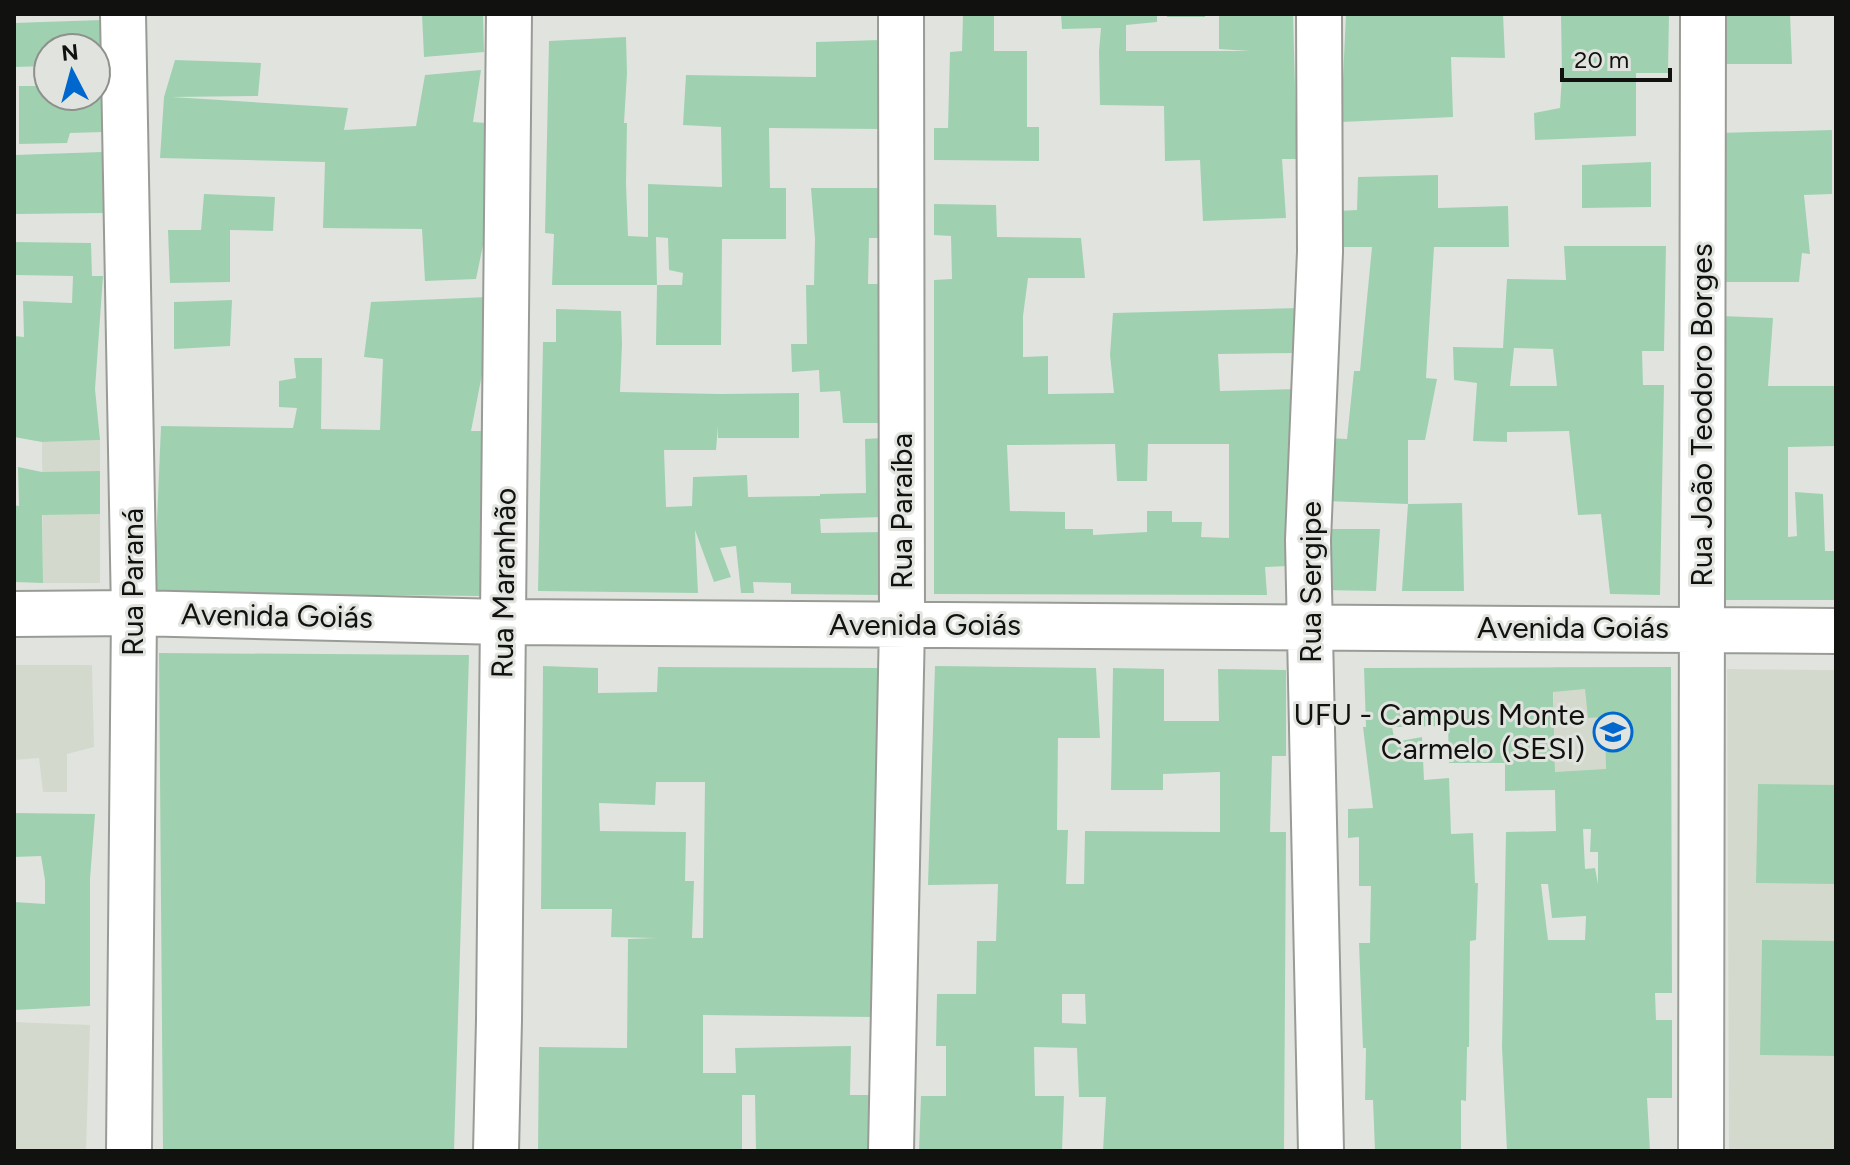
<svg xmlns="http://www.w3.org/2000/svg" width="1850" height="1165" font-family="Figtree,sans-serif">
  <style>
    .built { fill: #d3dacd }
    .building { fill: #9fd1b0; fill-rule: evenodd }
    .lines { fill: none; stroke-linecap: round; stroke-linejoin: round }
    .minor-casing { stroke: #999c96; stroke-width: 48 }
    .minor { stroke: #fff; stroke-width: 44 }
    .labels { text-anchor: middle; stroke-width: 6; stroke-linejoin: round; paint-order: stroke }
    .street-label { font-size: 30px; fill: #111210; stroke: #e1e4de }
    .poi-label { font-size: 30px; fill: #111210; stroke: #e1e4de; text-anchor: end }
  </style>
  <rect width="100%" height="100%" fill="#e1e4de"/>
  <!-- built -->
  <path class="built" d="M100 440V583H43L42 442Z
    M14 665H92L94 747 67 754V792H43L39 758 14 760Z
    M1553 667H1671V827L1556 830Z
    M1727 669 1836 670V1151H1729Z
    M14 1022 90 1025 86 1151H14Z"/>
  <!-- building -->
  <path class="building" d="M422 14H483L484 52 424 57Z
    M963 14H994V51H1027V127H1039V161L934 160V128H948L950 52 962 51Z
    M1061 14H1157V22L1126 25V51H1250L1219 49V14H1293L1297 159H1282L1286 218 1203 221 1200 160 1165 161 1164 106 1100 105 1099 51 1101 28 1062 29Z
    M1167 14H1205V17H1167Z
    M1346 14H1503L1505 58 1451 57 1453 117 1341 122Z
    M1561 14H1669L1668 73H1636V136L1535 140 1534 113 1560 108 1562 75Z
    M1716 14H1790L1792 64H1717Z
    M102 20 104 86 103 132 70 133 67 143 19 144V86H48V96H96V48H48V66L14 67V23Z
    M626 37 627 73 624 123H627L626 183 628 236 648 237V184L722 187 721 127 683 125 686 75 816 77V42L880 40 881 129 769 128 770 188H786V239H722L721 345H656L657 285H552L554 234 545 233 549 41ZM656 237 668 238 669 270 683 273 682 285H657Z
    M175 60 261 63 258 96 172 97 348 108 344 130 416 126 425 75 481 70 473 122 486 123V231L476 279 425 281 422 229 323 228 325 162 160 158 164 97Z
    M1832 130V194L1804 195 1810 254 1802 253 1799 282H1721L1718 133Z
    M102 152 103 213 14 214V155Z
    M1651 162V207L1582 208V165Z
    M1438 175V208L1508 206 1509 247H1434L1426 378 1437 379 1425 440H1408V504L1325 501 1327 438 1347 439 1354 371H1360L1372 247H1335L1337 211 1357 210 1358 177Z
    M811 188H881V238H869L868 284H881L882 423H843L840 391 820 392 819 370 792 372 791 344H807L806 285H814L815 239Z
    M204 194 275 197 273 231 230 230V282L170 283 168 230H201Z
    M934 204 996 205 997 237 1081 238 1085 278H1028L1023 316V357L1048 356V394L1114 393 1110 355 1113 313 1300 308V353L1218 354 1220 391 1298 389 1289 566 1265 567 1267 595 934 594V280L952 279 951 236 934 235ZM1115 444 1117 481H1147L1148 444H1229V538L1201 537 1202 522H1172V511H1147V532L1093 535V529H1065V512L1010 511 1007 445Z
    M14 242 91 243 92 276H103L95 389 100 440 42 442 14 437V336L24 337 23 301 72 303 73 276 14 275Z
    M1564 246H1666L1664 351H1642L1643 385H1664L1660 595 1610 594 1601 514 1578 515 1569 431 1507 432V442L1473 441 1477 383 1454 380 1453 347 1503 348 1507 279 1566 280ZM1514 348 1553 349 1557 386H1510Z
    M488 297 484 364 471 431H490L482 596 154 593 161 426 293 428 297 408 279 407V381L296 378 294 358H322L321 429 380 430 383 359 364 357 371 302Z
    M232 300 230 346 174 349V302Z
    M556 309 621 311 622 344 620 392 720 394 799 393V438H718V426L716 450H664L666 507 692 506 693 477 747 475 748 497 820 496V494L866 493 865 439 882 438 883 517 820 519 821 533 882 532 883 595 791 594V583L753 582 754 593H741L736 546 720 548 731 577 714 582 695 530 698 593 538 591 543 342H556Z
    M1721 316 1773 318 1768 386H1836V446L1788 447V537L1797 536 1795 492 1823 494 1825 551H1836L1835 600H1726Z
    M18 467 42 472 100 471V514L42 515 43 583 14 582V505L19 506Z
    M1462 503 1464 591H1402L1408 504Z
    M1323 529H1380L1376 591 1320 590Z
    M159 653 469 655 454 1151H163Z
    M543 666 598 668V693L657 692 658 667 884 668 874 1017 703 1015V1073H736L735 1048 851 1046 850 1095H871L870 1151H756L755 1095H742V1151H538L539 1047 627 1048 628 939 656 938 611 937 612 909H541ZM656 782H705L703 938H692L694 881H685L686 832 600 831 599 803 655 805Z
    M935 666 1096 668 1100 738H1058L1057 830H1068L1066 884H1084L1085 831 1220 832V772L1163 774V790H1111L1113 668 1164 669V721H1219L1218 669 1286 670V756H1272L1270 832H1286L1284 1151H1103L1106 1097H1079L1077 1048 1034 1047 1035 1096H1064L1062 1151H919L921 1096H946V1046H936L937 994H976L977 941H996L998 884 928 885ZM1062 994H1085L1086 1024 1062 1023Z
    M1671 667 1672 993H1655L1656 1020H1672V1098H1647L1650 1151H1507L1502 1047 1506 832 1556 831 1555 790 1505 791V763H1449L1448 726 1392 727 1395 742 1422 737 1424 780 1449 778 1451 834 1473 833 1475 883H1478L1476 940 1470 941 1469 1047H1467L1466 1101 1461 1100V1151H1375L1373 1100H1365L1366 1048H1363L1359 943H1370L1371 886H1359V837L1348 838V809L1373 808 1363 727H1366L1364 668ZM1585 689 1588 718 1605 717 1606 769 1555 772 1553 692ZM1583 829H1591L1590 852H1598V884L1595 868 1585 869ZM1541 884H1548L1552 918 1586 916 1585 940H1548Z
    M1758 784 1836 785V884L1756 883Z
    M14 813 95 814 90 879V1006L14 1010 16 969H14V902L45 904V880L41 856 14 857Z
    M1762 940 1836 941V1056L1760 1055Z"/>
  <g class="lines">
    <defs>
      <path id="minor" d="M123 14 134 613 129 1151
        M1319 14 1320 252 1308 540 1321 1151
        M14 614 134 613 503 622 1836 631
        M496 1151 499 1020 509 14
        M891 1151 902 625 901 14
        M1701 1151 1703 14"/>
    </defs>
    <!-- minor casing -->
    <use href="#minor" class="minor-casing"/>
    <!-- minor -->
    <use href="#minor" class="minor"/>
  </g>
  <!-- icons -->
  <defs>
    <symbol id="university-ring" viewBox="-11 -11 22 22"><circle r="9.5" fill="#e1e4de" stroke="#0067cf" stroke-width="1.5"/><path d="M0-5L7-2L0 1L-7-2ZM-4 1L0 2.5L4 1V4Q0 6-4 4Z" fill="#0067cf"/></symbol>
  </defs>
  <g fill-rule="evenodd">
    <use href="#university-ring" x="1591" y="710" width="44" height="44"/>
  </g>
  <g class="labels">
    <!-- street labels -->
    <g class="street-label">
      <text transform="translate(1702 415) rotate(-90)" y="10">Rua João Teodoro Borges</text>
      <text transform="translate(902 511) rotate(-90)" y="10">Rua Paraíba</text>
      <text transform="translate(133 582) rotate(-90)" y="10">Rua Paraná</text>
      <text transform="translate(1311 582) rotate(-90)" y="10">Rua Sergipe</text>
      <text transform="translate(504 583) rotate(-89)" y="10">Rua Maranhão</text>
      <text transform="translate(277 616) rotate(1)" y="10">Avenida Goiás</text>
      <text x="925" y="635">Avenida Goiás</text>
      <text x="1573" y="638">Avenida Goiás</text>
    </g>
    <!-- poi labels -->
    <g class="poi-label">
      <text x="1585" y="725">UFU - Campus Monte<tspan x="1585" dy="34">Carmelo (SESI)</tspan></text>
    </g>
  </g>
  <!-- border -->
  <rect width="1850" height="1165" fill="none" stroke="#111210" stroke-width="32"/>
  <!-- north arrow -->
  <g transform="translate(72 72) rotate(354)"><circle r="38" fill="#e1e4de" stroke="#8e908c" stroke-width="2"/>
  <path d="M0-6L14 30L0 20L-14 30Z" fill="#0067cf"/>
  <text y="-12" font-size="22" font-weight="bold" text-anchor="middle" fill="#111210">N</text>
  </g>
  <!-- scale -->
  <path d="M1562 68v12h108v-12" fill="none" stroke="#111210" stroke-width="4"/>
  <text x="1574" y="68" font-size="24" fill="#111210" stroke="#e1e4de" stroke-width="6" paint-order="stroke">20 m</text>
</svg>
